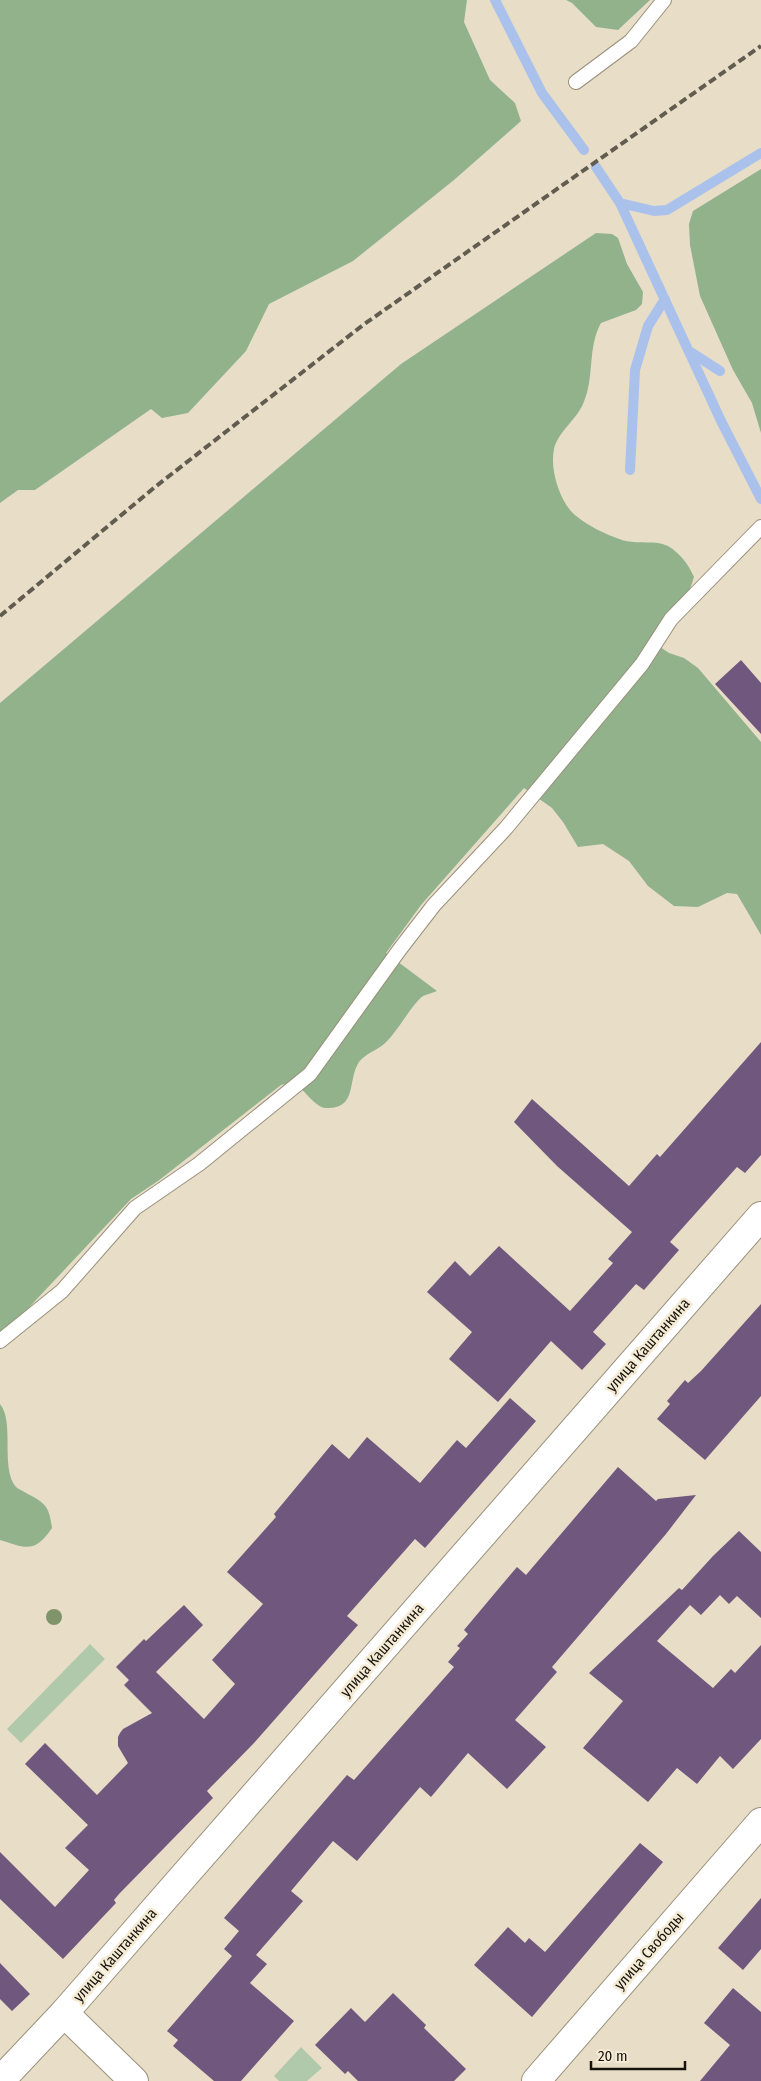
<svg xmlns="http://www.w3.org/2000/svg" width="761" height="2081" font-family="'Fira Sans Condensed',sans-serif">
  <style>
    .green { fill: #b1c9ab }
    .forest { fill: #91b28a }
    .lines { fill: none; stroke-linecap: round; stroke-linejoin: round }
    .stream { stroke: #aac1ec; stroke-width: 10 }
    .building { fill: #70577d }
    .service-casing { stroke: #99907c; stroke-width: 16 }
    .minor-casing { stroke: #99907c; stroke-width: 30 }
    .service { stroke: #fff; stroke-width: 14 }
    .minor { stroke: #fff; stroke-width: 28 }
    .rail { stroke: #615c4f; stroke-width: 4; stroke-dasharray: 8 4; stroke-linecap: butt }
    .tree { fill: #80946c }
    .labels { text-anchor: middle; stroke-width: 5; stroke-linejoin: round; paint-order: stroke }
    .street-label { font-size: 15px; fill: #16130b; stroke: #f5ebd5 }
  </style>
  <rect width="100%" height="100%" fill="#e8dec8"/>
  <!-- green -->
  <path class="green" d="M90 1644 105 1659 21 1743 7 1729Z
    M301 2047 322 2068 307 2081H279L274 2076Z"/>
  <!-- forest -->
  <path class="forest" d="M0 0H467L464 22 490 80 515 103 521 121 454 180 353 261 269 304 246 351 188 413 162 418 151 409 35 490H18L0 503Z
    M566 0H650L618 30 596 27 572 3Z
    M761 169V433L752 403 733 370 700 296 690 245 689 224 693 211Z
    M596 233 612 234 618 238 627 264 643 292 642 304 636 310 601 323C587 348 595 378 583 404 576 420 558 432 554 449 550 468 558 495 570 510 581 523 610 537 626 541 639 544 656 540 668 546 681 554 688 564 694 577 692 582 691 588 688 593 676 612 650 617 657 645L669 653 684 658 698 668 761 742V935L737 894 727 893 698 907 674 906 648 886 629 861 603 844 578 847 563 822 552 808 524 788 421 905 386 953 437 991C433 993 427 994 423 996 411 1005 397 1033 384 1044 377 1050 365 1054 359 1062 347 1080 358 1110 325 1108 315 1107 303 1088 293 1082L281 1085 158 1181 131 1199 19 1318 0 1332V703L401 364Z
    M0 1404C15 1422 0 1468 16 1487 18 1489 23 1491 26 1493 45 1503 49 1505 52 1528 34 1554 26 1548 0 1540Z"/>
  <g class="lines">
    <!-- stream -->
    <path class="stream" d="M495 0 542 93 584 150
      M596 167 620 203 722 423 761 499
      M620 203 654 211 667 210 761 153
      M689 351 720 371
      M630 470 635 370 648 326 665 299"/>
  </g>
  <!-- building -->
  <path class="building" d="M741 660 761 683V734L715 684Z
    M761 1042V1155L745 1173 737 1167 670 1242 679 1250 644 1290 636 1284 593 1332 606 1344 582 1370 551 1341 498 1402 449 1359 472 1332 427 1292 455 1261 470 1276 499 1246 570 1311 613 1263 608 1259 632 1232 557 1166 514 1122 532 1099 629 1186 657 1154 660 1157Z
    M761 1304V1396L705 1460 657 1419 670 1404 667 1401 685 1380 688 1383 701 1371Z
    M510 1398 536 1421 425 1548 415 1539 347 1616 358 1625 254 1743 207 1791 213 1798 119 1894 114 1900 116 1903 63 1959 0 1899V1852L55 1907 89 1870 65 1848 88 1825 25 1764 45 1743 97 1795 128 1763 118 1746V1737L120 1733 123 1729 152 1713 124 1685 129 1680 116 1667 144 1639 146 1641 184 1605 203 1625 156 1672 204 1719 235 1684 212 1660 263 1604 227 1572 276 1517 274 1514 332 1444 349 1459 367 1437 420 1483 457 1440 466 1448Z
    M618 1467 656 1501 658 1499 696 1495 666 1534 552 1667 557 1672 515 1720 546 1747 507 1789 468 1753 431 1797 420 1787 357 1861 333 1841 291 1891 303 1901 256 1955 267 1964 250 1983 294 2021 241 2081H214L173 2046 178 2040 167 2031 232 1956 224 1949 239 1931 224 1918 347 1775 354 1780 454 1667 448 1662 460 1648 457 1646 468 1634 464 1630 500 1587 517 1567 526 1575Z
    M739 1531 761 1552V1618L737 1596 729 1604 720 1595 701 1615 690 1605 657 1641 713 1688 731 1669 735 1673 761 1645V1739L733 1769 720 1756 697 1784 677 1768 648 1802 583 1748 623 1701 589 1673 679 1588 682 1590 713 1556Z
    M640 1843 663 1862 532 2017 474 1965 508 1927 525 1943 529 1938 545 1952Z
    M761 1898V1949L743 1970 718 1948Z
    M0 1963 30 1994 12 2011 0 1999Z
    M733 1988 761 2012V2081H700L730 2045 704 2023Z
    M393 1993 426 2025 424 2028 466 2069 454 2081H358L348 2071 345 2074 315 2045 351 2008 365 2022Z"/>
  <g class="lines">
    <defs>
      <path id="service" d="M576 82 631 41 664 0
        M0 1341 62 1291 135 1208 199 1164 310 1074 400 949 434 905 506 828 642 664 671 619 761 527"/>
      <path id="minor" d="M64 2013 134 2081
        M0 2081 64 2013 761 1216
        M536 2081 761 1822"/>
    </defs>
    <!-- service casing -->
    <use href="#service" class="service-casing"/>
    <!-- minor casing -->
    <use href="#minor" class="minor-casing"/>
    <!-- service -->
    <use href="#service" class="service"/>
    <!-- minor -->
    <use href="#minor" class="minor"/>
    <!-- rail -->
    <path class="rail" d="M0 616 155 487 363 325 761 46"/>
  </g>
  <!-- trees -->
  <circle class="tree" cx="54" cy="1617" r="8"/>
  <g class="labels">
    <!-- street labels -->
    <g class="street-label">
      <text transform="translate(648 1345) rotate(-49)" y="5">улица Каштанкина</text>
      <text transform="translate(382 1650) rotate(-49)" y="5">улица Каштанкина</text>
      <text transform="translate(649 1951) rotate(-49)" y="5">улица Свободы</text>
      <text transform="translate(115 1955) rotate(-49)" y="5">улица Каштанкина</text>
    </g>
  </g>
  <!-- scale -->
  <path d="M591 2061v8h94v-8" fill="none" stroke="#16130b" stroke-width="2.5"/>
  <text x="598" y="2061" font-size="15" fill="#16130b" stroke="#f5ebd5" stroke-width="4" paint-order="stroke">20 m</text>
</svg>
